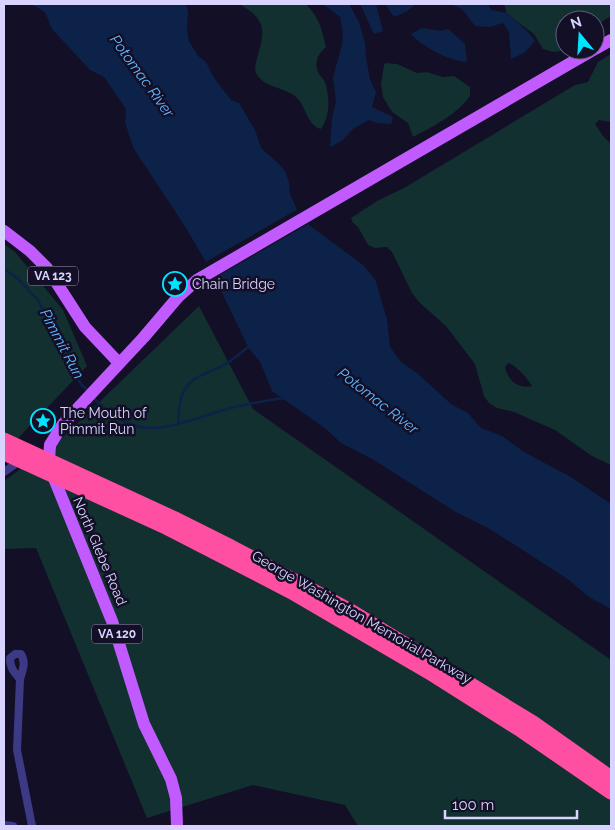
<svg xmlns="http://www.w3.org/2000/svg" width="615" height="830" font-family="Raleway,sans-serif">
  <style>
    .green { fill: #12302f; fill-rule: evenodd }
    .water { fill: #0c2248 }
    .pier { fill: #130f26 }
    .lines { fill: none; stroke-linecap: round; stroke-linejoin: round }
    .stream { stroke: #0c2248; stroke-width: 2.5 }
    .street { stroke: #3d3a85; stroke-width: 8 }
    .primary { stroke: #c25bff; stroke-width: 12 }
    .highway { stroke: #ff4fa3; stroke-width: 15 }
    .highway-bridge { stroke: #ff4fa3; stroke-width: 15 }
    .labels { text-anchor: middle; stroke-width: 5; stroke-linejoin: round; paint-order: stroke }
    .shield { fill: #130f26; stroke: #9e99be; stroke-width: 1 }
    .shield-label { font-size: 12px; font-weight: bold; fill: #d9d4ff }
    .poi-label { font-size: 14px; fill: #d9d4ff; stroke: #130f26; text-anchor: start }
    .street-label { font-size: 14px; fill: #d9d4ff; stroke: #130f26 }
    .water-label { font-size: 15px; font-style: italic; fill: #62b6ff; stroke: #130f26 }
  </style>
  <rect width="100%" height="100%" fill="#130f26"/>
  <!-- green -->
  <path class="green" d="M239 4H306C319 17 322 30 326 47 318 54 314 62 318 72 320 76 323 78 325 82 330 97 330 117 321 129 308 126 306 108 298 99 288 87 264 89 256 73 254 68 256 63 257 58 266 30 266 19 239 4Z
    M504 4H611V16L595 26V20H565V50H569L553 52 543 49 534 34 507 14Z
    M611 54V122L599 120 595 124 603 136 611 144V465L592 456 555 430 514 412 497 408 489 403 484 396 475 364 446 326 420 303 412 293 392 252 387 247 375 248 368 245 358 227 353 223 351 218 377 201 404 188 575 85 588 82 598 62ZM508 363C515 364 529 380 532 386 517 389 508 380 505 367Z
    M386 63 397 64 417 73 427 72 443 77 454 76 470 87V96C456 115 434 126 413 137L408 123 392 112 383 97 381 84 384 65Z
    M4 244 15 252 63 310 87 366 4 453Z
    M199 306 253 409 611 660V826H358L345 805 253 785 147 818 36 548 4 549V481L60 440Z"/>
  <!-- water -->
  <path class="water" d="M31 4H186L188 12 187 31 189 41 198 56 206 62 213 76 221 87 231 100 239 103 255 130 261 148 279 164 285 171 289 182 290 194 301 219 363 265 375 279 387 319 390 347 401 362 417 373 451 404 468 413 481 428 502 436 524 452 571 477 611 504V609L589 597 569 580 490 529 454 511 374 460 341 443 326 429 272 391 260 362 248 347 214 276 186 228 134 149 125 123 126 109 104 77 90 70 52 29 45 12Z
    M323 4H349L359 22 365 43 366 57 370 79 376 92 372 107 393 117 391 124 378 123 369 120 353 129 342 141 330 147 332 118 336 101 333 77 342 45 343 32 340 17Z
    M360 4H376L383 31 374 34Z
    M385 4H416L406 12 394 17Z
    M450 4H488L491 10 508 13 528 32 535 41 524 53 511 59 509 32 503 23 490 27 475 26 462 9Z
    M422 28 441 31 448 29 465 44 467 62C450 61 422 47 411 34Z"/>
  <!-- pier -->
  <path class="pier" d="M298 209 303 218 310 223 213 279 204 263Z"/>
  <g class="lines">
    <!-- stream -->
    <path class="stream" d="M4 269 17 278 38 300 69 363 81 384 88 391
      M93 397C107 413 127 427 149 428 170 429 200 417 220 411 241 405 262 401 284 398
      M178 423C179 404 180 385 200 376 207 372 215 370 222 366 233 361 241 352 251 345"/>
    <!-- street -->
    <path class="street" d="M4 472 21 460
      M20 679C14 672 10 668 10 658L15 654H21C26 662 23 670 20 679L17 750 32 826
      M4 825 13 826"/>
    <!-- primary -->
    <path class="primary" d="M595 49 611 40
      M4 231 30 251 47 268 85 327 119 363
      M177 826 176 798 171 779 144 724 112 621 51 471 49 460 50 445 63 424 144 337 178 297 197 280 593 50"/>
    <!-- highway -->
    <path class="highway" d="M175 519 231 547 347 609 533 723 611 778
      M168 528 292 592 429 672 521 730 611 792"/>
    <!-- highway-bridge -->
    <path class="highway-bridge" d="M4 440 175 519
      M4 453 168 528"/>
  </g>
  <!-- icons -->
  <defs>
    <symbol id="sight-ring" viewBox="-11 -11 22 22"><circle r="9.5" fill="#130f26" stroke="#00e5ff" stroke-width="1.5"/><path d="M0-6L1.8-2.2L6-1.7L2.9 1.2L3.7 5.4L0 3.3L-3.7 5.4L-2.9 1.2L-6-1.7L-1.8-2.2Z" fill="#00e5ff"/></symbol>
  </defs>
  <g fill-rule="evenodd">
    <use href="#sight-ring" x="161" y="270" width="28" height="28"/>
    <use href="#sight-ring" x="29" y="407" width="28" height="28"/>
  </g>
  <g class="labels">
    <!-- shield labels -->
    <g class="shield">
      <rect x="28" y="266.5" width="50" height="19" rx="4"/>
      <rect x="92" y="624.5" width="50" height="19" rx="4"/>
    </g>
    <g class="shield-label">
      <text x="53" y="280">VA 123</text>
      <text x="117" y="638">VA 120</text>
    </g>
    <!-- poi labels -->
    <g class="poi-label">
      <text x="192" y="289">Chain Bridge</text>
      <text x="60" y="418">The Mouth of<tspan x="60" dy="16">Pimmit Run</tspan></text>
    </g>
    <!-- street labels -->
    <g class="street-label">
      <text transform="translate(100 551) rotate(67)" y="5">North Glebe Road</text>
      <text transform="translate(362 617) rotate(30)" y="5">George Washington Memorial Parkway</text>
    </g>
    <!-- water labels -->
    <g class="water-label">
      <text transform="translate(142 76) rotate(54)" y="5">Potomac River</text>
      <text transform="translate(62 344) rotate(62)" y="5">Pimmit Run</text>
      <text transform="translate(378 401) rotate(38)" y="5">Potomac River</text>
    </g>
  </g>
  <!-- border -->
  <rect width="615" height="830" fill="none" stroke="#d9d4ff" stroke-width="10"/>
  <!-- north arrow -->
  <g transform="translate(580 35) rotate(342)"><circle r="24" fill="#130f26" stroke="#625e7d"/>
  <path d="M0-4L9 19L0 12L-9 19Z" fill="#00e5ff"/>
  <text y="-8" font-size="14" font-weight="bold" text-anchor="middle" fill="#d9d4ff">N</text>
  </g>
  <!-- scale -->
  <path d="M445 810v8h132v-8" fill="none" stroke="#d9d4ff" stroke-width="2.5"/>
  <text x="452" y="810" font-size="15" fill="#d9d4ff" stroke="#130f26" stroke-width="4" paint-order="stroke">100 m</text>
</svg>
